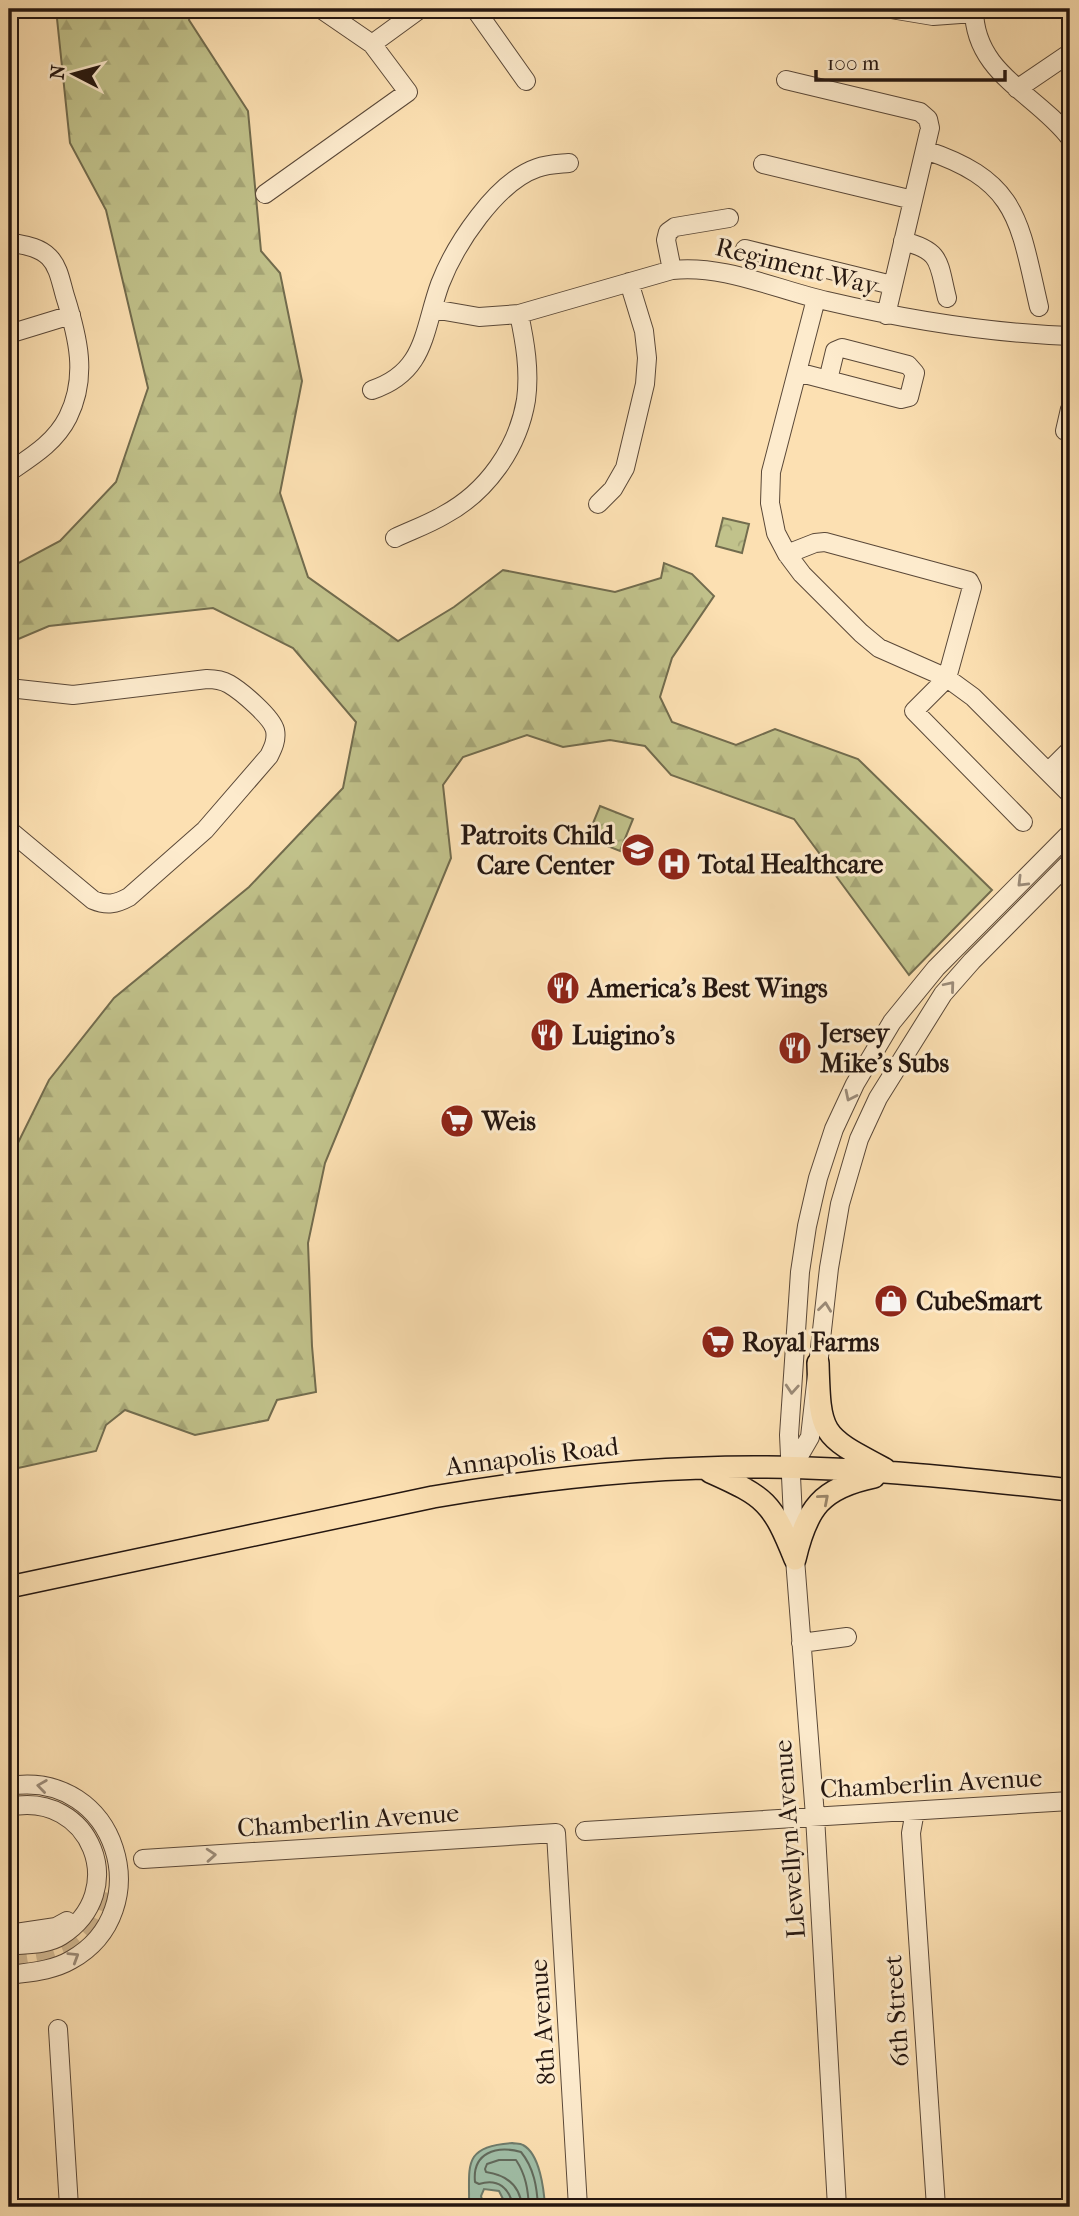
<svg xmlns="http://www.w3.org/2000/svg" width="1079" height="2216" font-family="'IM FELL French Canon',serif">
  <style>
    .forest { fill: url(#forest-firs); stroke: #726c4e; stroke-width: 2 }
    .park { fill: url(#park-crowns); stroke: #726c4e; stroke-width: 2 }
    .water { fill: #a0bea7; stroke: #6e7b6b; stroke-width: 2 }
    .lines { fill: none; stroke-linecap: round; stroke-linejoin: round }
    .shore { stroke: #626a5c; stroke-width: 2 }
    .minor-tunnel { stroke: #d1b892; stroke-width: 18; stroke-dasharray: 18 9; stroke-linecap: butt }
    .minor-casing { stroke: #5a4838; stroke-width: 20 }
    .major-casing { stroke: #241610; stroke-width: 24 }
    .minor { stroke: #fdebcd; stroke-width: 18 }
    .major { stroke: #fce0b2; stroke-width: 21 }
    .oneway { stroke: #9b8b78 }
    .oneway2 { stroke: #9b8569 }
    .labels { text-anchor: middle; stroke-width: 6; stroke-linejoin: round; paint-order: stroke }
    .street-label { font-size: 26px; fill: #241610; stroke: #fdebcd }
    .poi-label { font-size: 26px; font-weight: bold; fill: #241610; stroke: #fdebcd; text-anchor: start }
  </style>
  <defs>
    <pattern id="forest-firs" width="22" height="20" patternUnits="userSpaceOnUse" patternTransform="scale(1.75)"><rect width="22" height="20" fill="#c1c28b"/><path d="M5 1l3.5 6h-7zM16 11l3.5 6h-7z" fill="#a6a677"/></pattern>
    <pattern id="park-crowns" width="20" height="18" patternUnits="userSpaceOnUse" patternTransform="scale(1.75)"><rect width="20" height="18" fill="#c1c28b"/><path d="M2 6a3 3 0 1 1 6 0M12 15a3 3 0 1 1 6 0" fill="none" stroke="#a6a677"/></pattern>
  </defs>
  <rect width="100%" height="100%" fill="#fce0b2"/>
  <filter id="stains"><feTurbulence type="fractalNoise" baseFrequency=".00286" numOctaves="4"/><feColorMatrix values="0 0 0 0 .2 0 0 0 0 .09 0 0 0 0 .02 0 0 0 .5 -.17"/></filter>
  <radialGradient id="worn" r=".72"><stop offset=".6" stop-color="#630" stop-opacity="0"/><stop offset="1" stop-color="#630" stop-opacity=".3"/></radialGradient>
  <!-- forest -->
  <path class="forest" d="M56 9H191L189 20 248 111 261 251 280 273 302 381 280 493 308 577 398 641 454 607 503 570 615 592 661 578 664 563 692 574 714 596 672 658 660 697 672 722 736 745 775 729 858 759 992 890 909 975 794 819 671 775 645 746 610 740 563 747 527 735 463 757 443 785 451 858 325 1163 308 1243 312 1346 316 1392 277 1400 268 1420 195 1435 125 1410 106 1425 96 1451 9 1470V1161L49 1080 114 998 249 887 343 788 356 722 293 648 213 608 49 626 9 643V568L60 541 116 482 148 388 106 210 70 143Z"/>
  <!-- park -->
  <path class="park" d="M723 518 749 524 742 553 716 546Z
    M600 806 633 819 620 851 587 838Z"/>
  <!-- water -->
  <path class="water" d="M512 2143C515 2144 520 2143 523 2145 540 2154 544 2190 545 2207H507L499 2191 484 2189 481 2196 484 2207H469C470 2167 461 2146 512 2143Z"/>
  <g class="lines">
    <!-- shore -->
    <path class="shore" d="M513 2207C510 2188 498 2178 479 2184L475 2182C472 2153 496 2145 521 2152 534 2168 537 2187 538 2207
      M522 2207C520 2185 507 2175 486 2172L485 2169 487 2164 499 2160H516C526 2175 528 2190 529 2207"/>
    <!-- minor-tunnel -->
    <path class="minor-tunnel" d="M9 1959C62 1952 96 1945 102 1883"/>
    <defs>
      <path id="minor" d="M475 9 526 81
        M891 9 933 16 974 13
        M974 9C974 74 1037 94 1070 138
        M372 44 420 9
        M786 80 920 112 928 119 930 128 886 315
        M1017 89 1070 53
        M925 150C1019 181 1019 221 1039 307
        M763 164 913 200
        M265 194 408 92 372 44 321 9
        M903 241C942 251 938 262 947 298
        M9 242C22 245 38 246 49 257 59 267 61 283 65 296 78 337 88 377 68 417 55 443 31 457 9 472
        M745 249 892 285
        M672 270 666 240 668 232 675 227 729 218
        M816 299 771 472 770 503 776 533 787 554 802 574 861 633 879 648 947 678 973 697 1070 794
        M433 309 479 317 519 314 672 270C724 264 777 290 827 301 908 320 988 333 1070 336
        M9 334 71 315
        M797 372 901 399 909 397 915 373 908 365 842 348 835 351 828 380
        M372 390C426 372 423 331 440 284 455 245 496 182 537 168 548 164 559 164 569 163
        M1070 409 1065 431 1070 432
        M598 504 613 489 625 468 645 384 647 358 644 331 629 282
        M395 538C412 530 429 524 444 515 487 492 518 448 526 400 530 371 525 342 519 314
        M787 554 815 543 825 542 969 581 972 587 947 678 914 711 1023 822
        M9 688 73 695 207 679C215 679 222 680 229 684 241 691 272 717 275 730 277 740 273 748 269 756L205 830 129 897C116 904 107 906 93 900L9 830
        M1048 772 1070 750
        M792 1468 810 1437 829 1268 840 1204 859 1139 878 1098 943 994 972 961 1070 862
        M801 1643 847 1637
        M9 1786C118 1769 159 1911 71 1960 52 1971 30 1972 9 1975
        M9 1807C91 1790 131 1892 61 1936 47 1945 25 1944 9 1946
        M915 1811 911 1833 936 2207
        M585 1831 1070 1801
        M143 1859 556 1833 578 2207
        M9 1934 56 1927 67 1921
        M58 2029 69 2207
        M837 2207 815 1816 795 1559 789 1435 800 1272 807 1226 818 1178 834 1129 855 1084 892 1022 936 968 1070 833"/>
      <path id="major" d="M818 1363C820 1436 821 1435 885 1469
        M710 1472C766 1497 772 1502 795 1559
        M795 1559C807 1508 821 1488 874 1477
        M9 1587 433 1497C543 1478 655 1466 767 1467 868 1468 970 1479 1070 1490"/>
    </defs>
    <!-- minor casing -->
    <use href="#minor" class="minor-casing"/>
    <!-- major casing -->
    <use href="#major" class="major-casing"/>
    <!-- minor -->
    <use href="#minor" class="minor"/>
    <!-- major -->
    <use href="#major" class="major"/>
  </g>
  <!-- one-way arrows -->
  <defs><path id="oneway-chevron" d="M-2-3.5L2.5 0L-2 3.5" fill="none" stroke-width="1.6" stroke-linecap="round" stroke-linejoin="round" transform="scale(1.75)"/></defs>
  <g class="oneway">
    <use href="#oneway-chevron" transform="translate(1022 882) rotate(135)"/>
    <use href="#oneway-chevron" transform="translate(950 986) rotate(-50)"/>
    <use href="#oneway-chevron" transform="translate(850 1096) rotate(116)"/>
    <use href="#oneway-chevron" transform="translate(825 1307) rotate(-83)"/>
    <use href="#oneway-chevron" transform="translate(792 1389) rotate(94)"/>
    <use href="#oneway-chevron" transform="translate(42 1786) rotate(-172)"/>
    <use href="#oneway-chevron" transform="translate(211 1855) rotate(-4)"/>
    <use href="#oneway-chevron" transform="translate(74 1957) rotate(-32)"/>
  </g>
  <use class="oneway2" href="#oneway-chevron" transform="translate(824 1499) rotate(-41)"/>
  <!-- icons -->
  <defs>
    <symbol id="school-disc" viewBox="-11 -11 22 22"><circle r="9.5" fill="#8f2418" stroke="#fdebcd"/><path d="M0-5L7-2L0 1L-7-2ZM-4 1L0 2.5L4 1V4Q0 6-4 4Z" fill="#fff"/></symbol>
    <symbol id="hospital-disc" viewBox="-11 -11 22 22"><circle r="9.5" fill="#8f2418" stroke="#fdebcd"/><path d="M-5-5h3v3.5h4V-5h3V5h-3V1.5h-4V5h-3Z" fill="#fff"/></symbol>
    <symbol id="restaurant-disc" viewBox="-11 -11 22 22"><circle r="9.5" fill="#8f2418" stroke="#fdebcd"/><path d="M-5-6h1v4h1v-4h1v4h1v-4h1v5L-1.5 .5V6h-2V.5L-5-1ZM5-6V6H3V1.5H1.5Q1.5-4 5-6Z" fill="#fff"/></symbol>
    <symbol id="supermarket-disc" viewBox="-11 -11 22 22"><circle r="9.5" fill="#8f2418" stroke="#fdebcd"/><path d="M-6-5.5h2.5l.6 2H6L4.5 2H-2.5L-4.4-4H-6ZM-1.5 3.2a1.3 1.3 0 1 0 .1 0ZM3 3.2a1.3 1.3 0 1 0 .1 0Z" fill="#fff"/></symbol>
    <symbol id="shop-disc" viewBox="-11 -11 22 22"><circle r="9.5" fill="#8f2418" stroke="#fdebcd"/><path d="M-5-2.5h2.3a2.7 3.5 0 0 1 5.4 0H5L5.5 6h-11ZM-1.5-2.5h3a1.5 2.3 0 0 0-3 0Z" fill="#fff"/></symbol>
  </defs>
  <g fill-rule="evenodd">
    <use href="#school-disc" x="619" y="831" width="38" height="38"/>
    <use href="#hospital-disc" x="655" y="845" width="38" height="38"/>
    <use href="#restaurant-disc" x="544" y="969" width="38" height="38"/>
    <use href="#restaurant-disc" x="528" y="1016" width="38" height="38"/>
    <use href="#restaurant-disc" x="776" y="1029" width="38" height="38"/>
    <use href="#supermarket-disc" x="438" y="1102" width="38" height="38"/>
    <use href="#shop-disc" x="872" y="1282" width="38" height="38"/>
    <use href="#supermarket-disc" x="699" y="1323" width="38" height="38"/>
  </g>
  <g class="labels">
    <!-- street labels -->
    <g class="street-label">
      <text transform="translate(797 266) rotate(14)" y="9">Regiment Way</text>
      <text transform="translate(532 1456) rotate(-7)" y="9">Annapolis Road</text>
      <text transform="translate(931 1783) rotate(-3)" y="9">Chamberlin Avenue</text>
      <text transform="translate(348 1820) rotate(-4)" y="9">Chamberlin Avenue</text>
      <text transform="translate(789 1839) rotate(-94)" y="9">Llewellyn Avenue</text>
      <text transform="translate(896 2011) rotate(-94)" y="9">6th Street</text>
      <text transform="translate(542 2022) rotate(-94)" y="9">8th Avenue</text>
    </g>
    <!-- poi labels -->
    <g class="poi-label">
      <text x="614" y="844" text-anchor="end">Patroits Child<tspan x="614" dy="30">Care Center</tspan></text>
      <text x="698" y="873">Total Healthcare</text>
      <text x="588" y="997">America's Best Wings</text>
      <text x="820" y="1042">Jersey<tspan x="820" dy="30">Mike's Subs</tspan></text>
      <text x="572" y="1044">Luigino's</text>
      <text x="482" y="1130">Weis</text>
      <text x="916" y="1310">CubeSmart</text>
      <text x="742" y="1351">Royal Farms</text>
    </g>
  </g>
  <!-- margin -->
  <rect width="1079" height="2216" fill="none" stroke="#fce0b2" stroke-width="35"/>
  <rect x="10" y="10" width="1058" height="2195" fill="none" stroke="#241610" stroke-width="3.5"/>
  <rect x="18" y="18" width="1044" height="2181" fill="none" stroke="#241610" stroke-width="2"/>
  <!-- north arrow -->
  <g transform="translate(74 74) rotate(276)" stroke="#fdebcd" stroke-width="5" paint-order="stroke">
  <path d="M0-5L12 26L0 18L-12 26Z" fill="#241610"/>
  <text y="-10" font-size="19" font-weight="bold" text-anchor="middle" fill="#241610">N</text>
  </g>
  <!-- scale -->
  <path d="M816 70v10h189v-10" fill="none" stroke="#241610" stroke-width="3.5"/>
  <text x="827" y="70" font-size="21" fill="#241610" stroke="#fdebcd" stroke-width="5" paint-order="stroke">100 m</text>
  <rect width="100%" height="100%" filter="url(#stains)"/>
  <rect width="100%" height="100%" fill="url(#worn)"/>
</svg>
